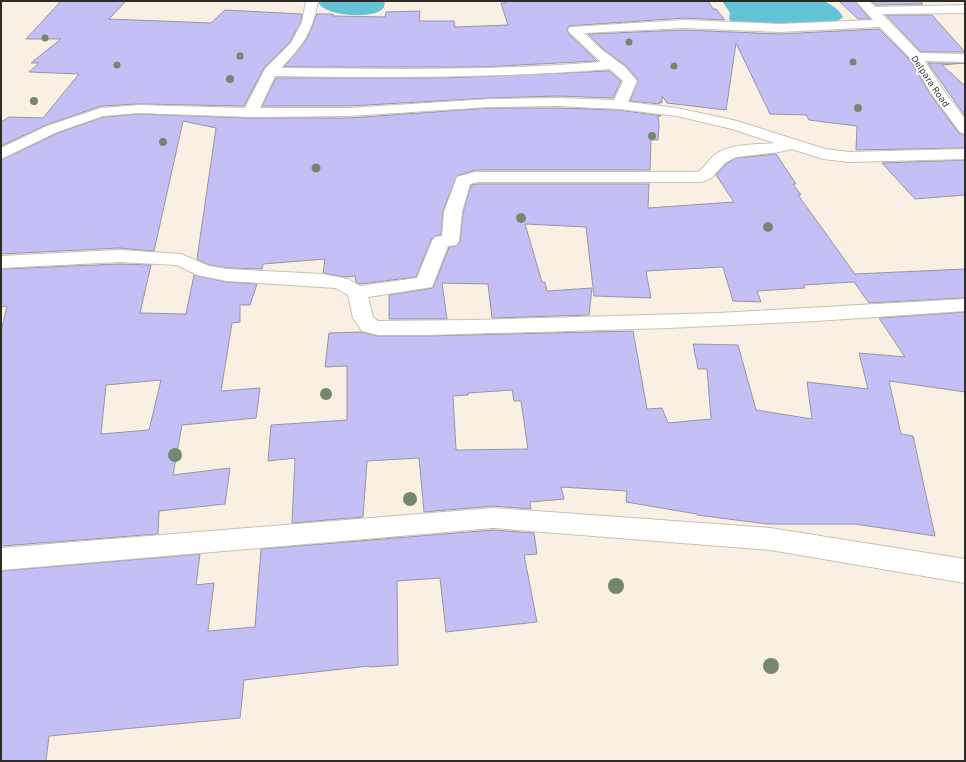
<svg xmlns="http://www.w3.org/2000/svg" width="966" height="762" font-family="Karla,sans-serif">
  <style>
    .water { fill: #65c3d8 }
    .building { fill: #c4c0f6; stroke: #9796a4; fill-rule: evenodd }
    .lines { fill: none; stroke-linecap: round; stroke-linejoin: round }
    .street-casing { stroke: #cac0b4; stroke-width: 2 }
    .street { fill: #fff; fill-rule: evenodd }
    .tree { fill: #75886f }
    .labels { text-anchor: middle; stroke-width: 3.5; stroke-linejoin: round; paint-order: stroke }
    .far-street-label { font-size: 10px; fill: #2e2b26; stroke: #fff }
  </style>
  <rect width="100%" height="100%" fill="#f9efe2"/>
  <!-- water -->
  <path class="water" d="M318 1H385C385 2 384 7 384 7 378 20 321 17 318 1Z
    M722 1H824C832 5 839 9 843 17 832 30 754 24 734 24L729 19 730 13Z"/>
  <!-- building -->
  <path class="building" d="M61 1H126L109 19 211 23 225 10 302 14 301 22 290 42 264 68 244 106 139 104 101 106 46 125 1 146V122L9 117 43 118 79 74 29 72 39 63H31L61 39H26Z
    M506 1H708L713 9H716L725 20 684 18 569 26 567 29 569 34 597 61 481 67H284L307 39 317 14H333V16L385 17 386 12 420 11 419 21H454L455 27 508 25 501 3H506Z
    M839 1H855L870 19H858Z
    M871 1H919L923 4 876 5Z
    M886 15H932L965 52H921Z
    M879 29 910 60 930 94 959 133 965 135V148L856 150 857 126 809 120 806 115 770 114 736 43 726 110 667 103 662 96V103L659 102 660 104 630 101 638 80 626 66 603 49 588 34 684 30 780 34Z
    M928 63H965L942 65 965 86V116Z
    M609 71 621 81 613 98 558 96 490 98 349 106H262L276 78H443Z
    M490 108H558L619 110 661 116 658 115 659 126 658 140H651L650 170H475L457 176 443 211 441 235 435 236 431 240 416 277 360 284 356 282 355 276 345 277 323 273 325 259 263 264 262 269 227 268 209 265 197 259 216 128 183 121 154 251 119 248 1 254V160L58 133 103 117 139 114 250 118H349Z
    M776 154 796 184H793L801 195H798L855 274 965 269V298L869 303 854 282 803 285 805 288 757 291 761 302 733 301 723 267 646 271 651 298 594 296 586 227 525 224 542 282H545L547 291 592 288 589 315 492 318 488 284 442 283 447 319H389V295L433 288 449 247 456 246 460 241 463 212 471 185 477 184H649L648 208 734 202 716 175 727 163 736 158Z
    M965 160V195L915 199 882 163Z
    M119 264 151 265 140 313 186 314 194 275 227 282 257 284 250 305H240V322L232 323 221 391 260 388 256 418 182 425 173 475 230 468 225 504 159 511 158 534 1 546V332L7 306 1 307V269ZM161 380 149 430 101 434 106 385Z
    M965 312V392L889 381 901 434 913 436 935 536 855 524H767L697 515V514L626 502 627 491 561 487 564 499 530 502 531 509 493 506 424 512 419 458 367 461 363 517 292 523 295 458 268 461 271 425 347 420V366L325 367 329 333 361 332 378 336H426L633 331 647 409 662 408 668 423 711 419 707 369H698L693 344 738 345 756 410 812 419 807 382 868 389 859 353 905 357 879 318ZM512 390 514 401H521L528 449 456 450 453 396 468 395V393Z
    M493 530 534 533 537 554 524 555 537 622 446 632 440 578 397 581 398 665 369 667V666L244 680 240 718 49 736 46 761H1V571L200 554 196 585 214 583 208 631 255 627 261 549Z"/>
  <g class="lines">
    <defs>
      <path id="street" d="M306 1H318C312 33 303 45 281 68 388 69 494 71 601 62L570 33 568 30 570 27 684 20 780 24 873 20 856 1H869L875 7 965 5V13L882 14 920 53 965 54V62L925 61 944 91 965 119V134L960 132 931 93 911 59 880 27 780 32 684 28 584 33 602 50 625 67 637 81 628 102 677 108 737 121 825 149 849 152 965 149V159L849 162 823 159 792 149 779 152 736 157 726 162 711 178 702 182H477L470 184 462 212 459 241 456 245 448 246 432 287 368 297 373 317 378 321 474 320 718 313 965 299V311L816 321 668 328 426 335H378L362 331 353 318 348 295 336 288 227 281 197 275 177 265 119 262 1 268V256L119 250 181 254 209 266 227 269 322 274 348 279 360 286 417 278 432 241 435 237 442 236 444 212 457 177 475 172H698C705 167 709 159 716 154 732 143 756 145 775 143L732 129 677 116 619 109 558 106 490 107 349 116 250 117 139 113 103 116 57 132 1 159V148L47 126 101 108 139 105 245 108 265 69 291 43 302 22ZM610 69 623 81 614 100 558 98 490 99 349 108H260L275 76C387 78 499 78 610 69Z
        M493 508 770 528 965 559V583L770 550 493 528 1 570V548Z"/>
    </defs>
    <!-- street casing -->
    <use href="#street" class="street-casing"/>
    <!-- street -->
    <use href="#street" class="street"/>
  </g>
  <!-- trees -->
  <g class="tree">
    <circle cx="45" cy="38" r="3.5"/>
    <circle cx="629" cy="42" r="3.5"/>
    <circle cx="240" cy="56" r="3.5"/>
    <circle cx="853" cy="62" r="3.5"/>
    <circle cx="117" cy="65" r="3.5"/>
    <circle cx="674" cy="66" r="3.5"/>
    <circle cx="230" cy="79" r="4"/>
    <circle cx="34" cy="101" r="4"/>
    <circle cx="858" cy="108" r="4"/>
    <circle cx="652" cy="136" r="4"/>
    <circle cx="163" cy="142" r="4"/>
    <circle cx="316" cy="168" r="4.5"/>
    <circle cx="521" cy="218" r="5"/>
    <circle cx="768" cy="227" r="5"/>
    <circle cx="326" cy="394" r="6"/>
    <circle cx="175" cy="455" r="7"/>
    <circle cx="410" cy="499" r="7"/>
    <circle cx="616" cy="586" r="8"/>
    <circle cx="771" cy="666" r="8"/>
  </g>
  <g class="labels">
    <!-- far-street labels -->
    <g class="far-street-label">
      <text transform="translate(931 81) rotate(56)" y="4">Delpara Road</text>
    </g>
  </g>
  <!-- border -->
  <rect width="966" height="762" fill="none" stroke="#2e2b26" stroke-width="4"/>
</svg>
